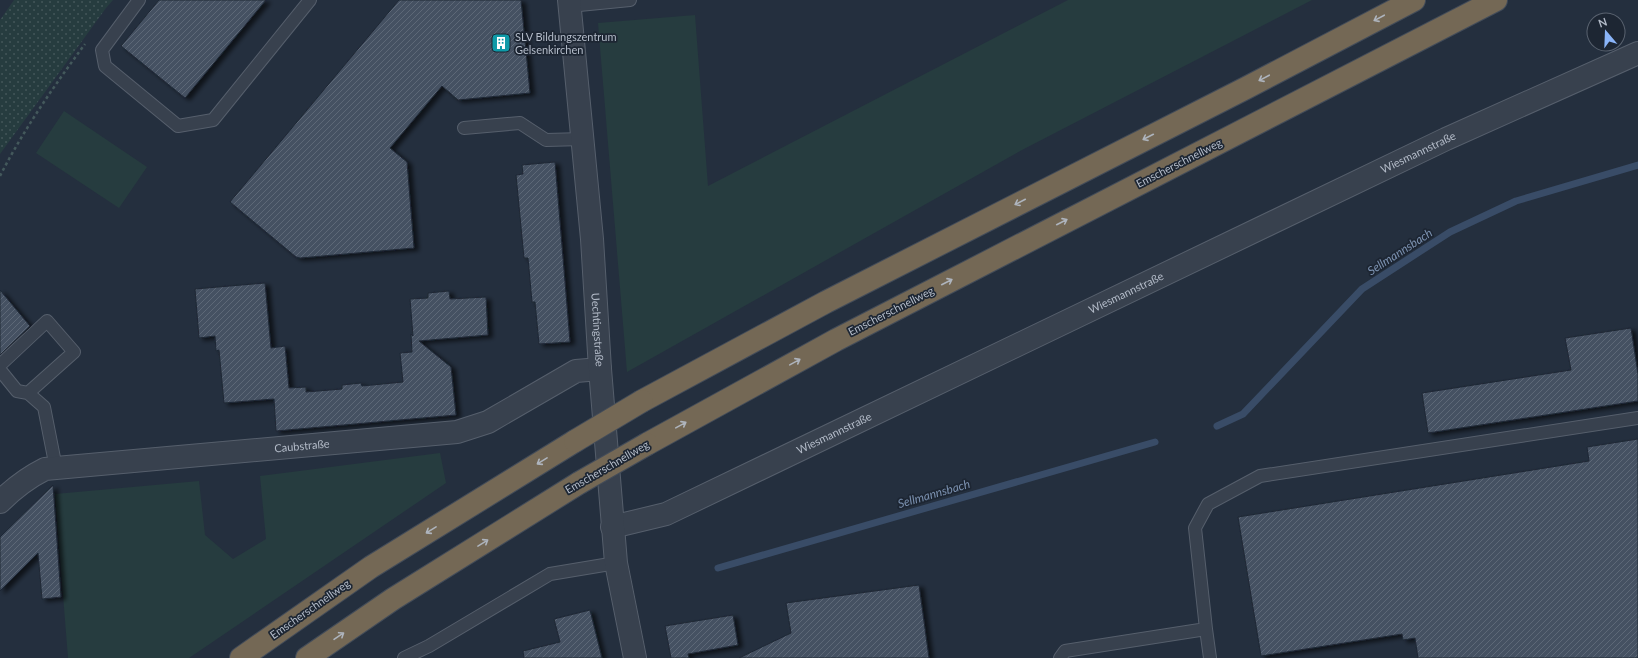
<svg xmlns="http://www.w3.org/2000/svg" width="1638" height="658" font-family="Lato,sans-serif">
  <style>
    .grass { fill: #263c3f }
    .park { fill: url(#park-dots) }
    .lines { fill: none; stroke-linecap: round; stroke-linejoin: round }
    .stream { stroke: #394c67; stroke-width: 7 }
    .building { fill: url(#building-hatch); stroke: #1f2835; filter: url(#shadow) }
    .service-casing { stroke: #565f6c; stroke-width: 14 }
    .minor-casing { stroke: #565f6c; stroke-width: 24 }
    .tertiary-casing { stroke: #565f6c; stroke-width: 24 }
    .motorway-casing { stroke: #434c59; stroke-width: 24 }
    .path { stroke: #44595c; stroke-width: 2.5; stroke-dasharray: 3 3; stroke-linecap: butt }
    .service { stroke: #38414e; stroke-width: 12 }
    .minor { stroke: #38414e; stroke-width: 22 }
    .tertiary { stroke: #38414e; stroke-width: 22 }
    .motorway { stroke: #746855; stroke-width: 22 }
    .motorway-bridge-casing { stroke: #434c59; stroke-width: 24; stroke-linecap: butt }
    .motorway-bridge { stroke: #746855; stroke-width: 22 }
    .oneway { stroke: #aeb4bd }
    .labels { text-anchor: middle; stroke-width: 3.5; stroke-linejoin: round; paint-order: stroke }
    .poi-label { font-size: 11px; fill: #b4bcc9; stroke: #1d2633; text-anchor: start }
    .street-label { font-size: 11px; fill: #b4bcc9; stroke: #1d2633 }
    .water-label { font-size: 12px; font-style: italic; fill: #7c92b1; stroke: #1d2633 }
  </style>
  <defs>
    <pattern id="park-dots" width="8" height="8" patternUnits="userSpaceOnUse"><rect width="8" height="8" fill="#263c3f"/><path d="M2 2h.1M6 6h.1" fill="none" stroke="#435659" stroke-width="1.8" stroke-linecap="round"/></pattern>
    <pattern id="building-hatch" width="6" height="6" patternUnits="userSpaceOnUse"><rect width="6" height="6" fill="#455162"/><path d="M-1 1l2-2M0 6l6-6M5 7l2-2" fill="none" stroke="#5d6877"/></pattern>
    <filter id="shadow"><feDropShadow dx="4.5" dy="2.5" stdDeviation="2" flood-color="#0009"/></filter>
  </defs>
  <rect width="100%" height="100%" fill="#242f3e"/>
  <!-- grass -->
  <path class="grass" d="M1068 0H1312L1022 150 627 372 598 23 695 15 708 186Z
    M64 111 147 167 119 208 36 153Z
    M440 453 446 483 189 658H68L55 494 199 481 205 535 233 559 266 539 260 476Z"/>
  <!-- park -->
  <path class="park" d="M14 0H113L106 8 0 154V20Z"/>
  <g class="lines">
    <!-- stream -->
    <path class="stream" d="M1217 426 1243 414 1362 289 1450 232 1516 201 1638 165
      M718 568 1155 442"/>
  </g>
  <!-- building -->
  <path class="building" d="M159 0H266L185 98 121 46Z
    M399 0H521L530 93 458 100 442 86 390 148 407 162 414 248 300 258 296 257 230 202Z
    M555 162 570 342 539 344 535 302H532L528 258H524L516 175 523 174 522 165Z
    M265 283 271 348 285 346 289 388 306 387V392L342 389V385L361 383 362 386 403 382 400 353 412 352 411 334 413 336 410 299 428 298V293L449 291 450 299 486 297 488 335 419 341 451 367 456 415 276 431 274 399 224 403 219 350 216 351 215 336 199 338 195 289Z
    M0 290 30 326 0 355Z
    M1631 328 1638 374V401L1428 433 1422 393 1571 370 1565 338Z
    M1638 439V658H1418L1415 638 1403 640 1402 634 1261 656 1238 517 1589 461 1587 447Z
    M53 485 61 597 42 599 38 553 0 591V537Z
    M919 585 929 658H739L791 633 786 603Z
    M590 610 602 658H524L523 651 560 642 554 619Z
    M733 615 738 645 688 654 689 658H671L665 626Z"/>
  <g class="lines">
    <defs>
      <path id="service" d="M139 0 102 50 105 66 178 126 213 120 310 0
        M569 6 630 0
        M464 128 520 123 546 140 583 139
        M0 365 47 321 74 352 28 393
        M0 370 17 391 28 393 44 407 56 468
        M1206 629 1195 528 1208 504 1260 476 1638 418
        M404 658 429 646 550 574 616 563
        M1060 658 1065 651 1206 629 1210 658"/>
      <g id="minor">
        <path id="s1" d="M0 502C14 488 27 478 45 469L457 432 488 422 576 371 600 369"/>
        <path id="s2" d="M612 527 666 514 1446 139 1638 53"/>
      </g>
      <g id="tertiary">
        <path id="s3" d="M569 0 592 239 600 369 616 563 635 658"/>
      </g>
      <path id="motorway" d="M642 401 826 302 1246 88 1414 0
        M647 444 836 340 1496 0
        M241 658 371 567 575 441
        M307 658 393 599 579 483"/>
    </defs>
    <!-- service casing -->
    <use href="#service" class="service-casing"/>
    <!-- minor casing -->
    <use href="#minor" class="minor-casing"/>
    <!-- tertiary casing -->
    <use href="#tertiary" class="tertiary-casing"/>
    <!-- motorway casing -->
    <use href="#motorway" class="motorway-casing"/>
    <!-- path -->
    <path class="path" d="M0 176C24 129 54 86 85 44"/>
    <!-- service -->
    <use href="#service" class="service"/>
    <!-- minor -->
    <use href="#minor" class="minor"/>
    <!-- tertiary -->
    <use href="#tertiary" class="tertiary"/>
    <!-- motorway -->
    <use href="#motorway" class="motorway"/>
    <defs>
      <path id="motorway-bridge" d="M575 441 642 401
        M579 483 647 444"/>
    </defs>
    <!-- motorway-bridge casing -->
    <use href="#motorway-bridge" class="motorway-bridge-casing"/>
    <!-- motorway-bridge -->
    <use href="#motorway-bridge" class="motorway-bridge"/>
  </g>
  <!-- one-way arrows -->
  <defs><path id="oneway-shaft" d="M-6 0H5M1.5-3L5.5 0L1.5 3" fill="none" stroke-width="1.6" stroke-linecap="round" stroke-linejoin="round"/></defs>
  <g class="oneway">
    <use href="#oneway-shaft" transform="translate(1379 18) rotate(152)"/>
    <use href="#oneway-shaft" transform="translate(1264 78) rotate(152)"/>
    <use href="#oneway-shaft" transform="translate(1148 137) rotate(153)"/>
    <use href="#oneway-shaft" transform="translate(1020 202) rotate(153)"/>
    <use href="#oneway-shaft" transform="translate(1062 222) rotate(-27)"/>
    <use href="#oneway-shaft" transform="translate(947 282) rotate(-27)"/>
    <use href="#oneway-shaft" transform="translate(795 362) rotate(-29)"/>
    <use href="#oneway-shaft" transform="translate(681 425) rotate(-29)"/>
    <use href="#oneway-shaft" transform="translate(542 461) rotate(148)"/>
    <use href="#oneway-shaft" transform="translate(431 530) rotate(148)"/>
    <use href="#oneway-shaft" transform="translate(483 543) rotate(-32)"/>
    <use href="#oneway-shaft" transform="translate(339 636) rotate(-34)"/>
  </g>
  <!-- icons -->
  <defs>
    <symbol id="building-square" viewBox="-11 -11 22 22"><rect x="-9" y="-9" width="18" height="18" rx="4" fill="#0f9aa8" stroke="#1d2633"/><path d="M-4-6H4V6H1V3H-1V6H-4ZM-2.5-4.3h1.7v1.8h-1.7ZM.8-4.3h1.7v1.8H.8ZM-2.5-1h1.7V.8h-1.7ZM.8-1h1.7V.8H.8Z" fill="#fff"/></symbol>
  </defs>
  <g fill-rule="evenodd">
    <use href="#building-square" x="490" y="32" width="22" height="22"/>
  </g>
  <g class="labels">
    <!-- poi labels -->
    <g class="poi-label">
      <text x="515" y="41">SLV Bildungszentrum<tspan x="515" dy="13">Gelsenkirchen</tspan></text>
    </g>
    <!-- street labels -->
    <g class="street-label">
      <text dy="4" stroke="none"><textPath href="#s2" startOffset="890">Wiesmannstraße</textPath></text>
      <text transform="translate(1179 163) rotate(-27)" y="4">Emscherschnellweg</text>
      <text dy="4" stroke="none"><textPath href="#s2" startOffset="566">Wiesmannstraße</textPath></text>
      <text transform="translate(891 311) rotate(-27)" y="4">Emscherschnellweg</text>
      <text dy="4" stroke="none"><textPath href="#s3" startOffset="331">Uechtingstraße</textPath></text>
      <text dy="4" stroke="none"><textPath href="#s2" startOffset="242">Wiesmannstraße</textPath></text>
      <text dy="4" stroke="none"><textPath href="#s1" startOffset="314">Caubstraße</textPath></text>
      <text transform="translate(607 467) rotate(-30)" y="4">Emscherschnellweg</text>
      <text transform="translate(310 609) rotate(-35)" y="4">Emscherschnellweg</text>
    </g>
    <!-- water labels -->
    <g class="water-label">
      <text transform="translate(1400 252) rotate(-33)" y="4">Sellmannsbach</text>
      <text transform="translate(934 494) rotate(-16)" y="4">Sellmannsbach</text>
    </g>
  </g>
  <!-- north arrow -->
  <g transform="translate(1606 32) rotate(341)"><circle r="19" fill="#1d2633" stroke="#59626f"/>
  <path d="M0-3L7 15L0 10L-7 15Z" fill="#8ab4f8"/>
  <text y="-6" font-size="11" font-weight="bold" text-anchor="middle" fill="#b4bcc9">N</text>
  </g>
</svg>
